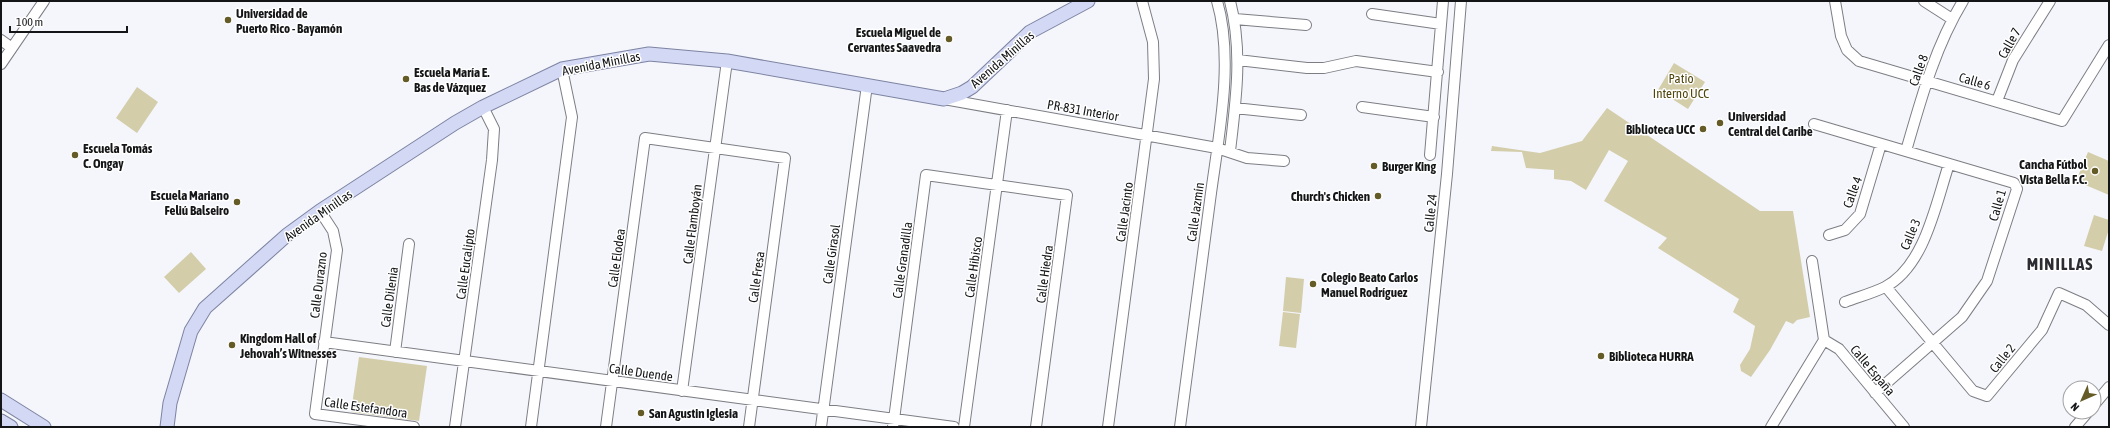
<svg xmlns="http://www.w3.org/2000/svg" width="2110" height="428" font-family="'Asap Condensed',sans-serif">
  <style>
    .park { fill: #d3cdaa }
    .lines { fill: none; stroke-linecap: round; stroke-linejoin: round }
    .minor-casing { stroke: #7d7e84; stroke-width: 12 }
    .major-casing { stroke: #7d83a1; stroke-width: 15 }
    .minor { stroke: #fff; stroke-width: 10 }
    .major { stroke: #d3d8f4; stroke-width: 13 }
    .poi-dot { fill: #645b27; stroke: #fff; stroke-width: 1.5 }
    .labels { text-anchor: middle; stroke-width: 3; stroke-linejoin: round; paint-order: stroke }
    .poi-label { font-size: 13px; font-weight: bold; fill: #141517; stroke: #fff; text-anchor: start }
    .street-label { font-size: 13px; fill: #141517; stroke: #fff }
    .park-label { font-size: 13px; fill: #50460d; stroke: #fff }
    .district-label { font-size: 17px; font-weight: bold; letter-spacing: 1px; fill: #2c2d32; stroke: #fff }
  </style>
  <rect width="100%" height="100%" fill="#f4f6fc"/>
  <!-- park -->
  <path class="park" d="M1674 63 1705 82 1688 109 1658 90Z
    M137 87 158 102 137 133 116 118Z
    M1607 108 1760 211H1793L1810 317 1797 320 1793 324 1786 321 1770 350 1751 377 1741 371 1740 365 1750 349 1755 326 1733 312 1739 299 1658 248 1667 238 1604 201 1628 161 1609 150 1586 190 1571 181 1554 179V170L1526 168 1522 152 1491 151 1492 146 1540 153 1582 141Z
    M2088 152 2109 161V195L2076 181Z
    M2094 215 2109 220V229L2102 251 2084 246Z
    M191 252 206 269 179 293 164 277Z
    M1286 277 1304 279 1301 313 1283 311Z
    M1283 312 1300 314 1296 348 1279 346Z
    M359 357 427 366 419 421 351 412Z"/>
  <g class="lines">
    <defs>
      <path id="minor" d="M1835 1 1841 36 1847 50 1859 61 2062 121 2109 45
        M1924 1 1952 19
        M1372 14 1441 24
        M1235 19 1306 25
        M1 40 12 48
        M1238 60 1307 68H1324L1356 61 1438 72
        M1 64 44 1
        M944 99 1217 148 1247 158 1284 161
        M1997 101 2013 60 2050 1
        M1362 107 1434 117
        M1235 108 1301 115
        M1814 124 2014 183 2017 189 1987 281 1962 317 1875 393
        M1230 151C1236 100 1243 51 1230 1
        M1906 151C1921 99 1935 47 1963 1
        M1430 155 1443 1
        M320 211 333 231 337 250 315 414 414 427
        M1829 235 1845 230 1860 214 1881 144
        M1812 261 1824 340 1839 349 1904 427
        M1886 287 1973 391 1987 396 2042 330 2059 293 2086 305 2109 325
        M1845 302C1858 297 1873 293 1885 287 1925 266 1936 203 1949 164
        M324 342 954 427
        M395 352 409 244
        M682 391 727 61
        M2094 405 2109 387
        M455 427 492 160 494 129 483 107
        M531 427 572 117 562 69
        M606 427 645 138 785 158 749 427
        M821 427 867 85
        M893 427 926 175 1067 195 1036 427
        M964 427 1007 110
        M1108 427 1154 79 1153 42 1142 1
        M1180 427C1190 349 1201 271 1211 193 1219 134 1234 59 1217 1
        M1421 427 1447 174 1461 1
        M1771 427 1824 340
        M2075 427 2088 412"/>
      <path id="major" d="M1 400 44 427
        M1 421 11 427
        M167 427 170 403 191 331 205 308 287 235 320 211 455 123 483 107 562 69 649 54 727 61 944 99 962 93 972 87 1030 32 1088 1"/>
    </defs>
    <!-- minor casing -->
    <use href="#minor" class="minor-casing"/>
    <!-- major casing -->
    <use href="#major" class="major-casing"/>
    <!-- minor -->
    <use href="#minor" class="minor"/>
    <!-- major -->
    <use href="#major" class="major"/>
  </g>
  <!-- markers -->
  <g class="poi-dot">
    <circle cx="228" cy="20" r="4"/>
    <circle cx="949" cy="39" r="4"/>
    <circle cx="406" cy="79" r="4"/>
    <circle cx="1720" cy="123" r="4"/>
    <circle cx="1703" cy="129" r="4"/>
    <circle cx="75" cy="155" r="4"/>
    <circle cx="1374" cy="166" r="4"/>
    <circle cx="2095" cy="171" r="4"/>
    <circle cx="1378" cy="196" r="4"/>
    <circle cx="237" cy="202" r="4"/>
    <circle cx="1313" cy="284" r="4"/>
    <circle cx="232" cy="345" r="4"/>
    <circle cx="1601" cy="356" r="4"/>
    <circle cx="641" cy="413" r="4"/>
  </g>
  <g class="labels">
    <!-- poi labels -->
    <g class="poi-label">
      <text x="236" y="18">Universidad de<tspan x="236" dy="15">Puerto Rico - Bayamón</tspan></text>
      <text x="941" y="37" text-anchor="end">Escuela Miguel de<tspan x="941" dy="15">Cervantes Saavedra</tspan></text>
      <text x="414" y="77">Escuela María E.<tspan x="414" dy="15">Bas de Vázquez</tspan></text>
      <text x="1728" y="121">Universidad<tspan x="1728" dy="15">Central del Caribe</tspan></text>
      <text x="1695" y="134" text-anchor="end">Biblioteca UCC</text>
      <text x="83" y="153">Escuela Tomás<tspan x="83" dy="15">C. Ongay</tspan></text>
      <text x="2087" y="169" text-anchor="end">Cancha Fútbol<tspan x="2087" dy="15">Vista Bella F.C.</tspan></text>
      <text x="1382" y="171">Burger King</text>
      <text x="229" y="200" text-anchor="end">Escuela Mariano<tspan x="229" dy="15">Feliú Balseiro</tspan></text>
      <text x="1370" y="201" text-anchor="end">Church's Chicken</text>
      <text x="1321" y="282">Colegio Beato Carlos<tspan x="1321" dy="15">Manuel Rodríguez</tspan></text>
      <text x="240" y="343">Kingdom Hall of<tspan x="240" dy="15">Jehovah’s Witnesses</tspan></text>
      <text x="1609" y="361">Biblioteca HURRA</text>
      <text x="649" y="418">San Agustin Iglesia</text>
    </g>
    <!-- street labels -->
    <g class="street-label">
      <text transform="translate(2009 43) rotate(-61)" y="5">Calle 7</text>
      <text transform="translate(1002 59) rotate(-41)" y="5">Avenida Minillas</text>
      <text transform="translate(601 63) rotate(-11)" y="5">Avenida Minillas</text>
      <text transform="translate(1918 70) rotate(-70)" y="5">Calle 8</text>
      <text transform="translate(1975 81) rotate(16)" y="5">Calle 6</text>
      <text transform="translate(1083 110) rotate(10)" y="5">PR-831 Interior</text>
      <text transform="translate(1852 192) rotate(-70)" y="5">Calle 4</text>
      <text transform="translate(1997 205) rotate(-74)" y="5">Calle 1</text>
      <text transform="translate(1124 212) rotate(-82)" y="5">Calle Jacinto</text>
      <text transform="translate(1195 212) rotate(-82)" y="5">Calle Jazmín</text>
      <text transform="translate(1430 213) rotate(-84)" y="5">Calle 24</text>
      <text transform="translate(318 215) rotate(-35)" y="5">Avenida Minillas</text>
      <text transform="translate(692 224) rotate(-83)" y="5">Calle Flamboyán</text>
      <text transform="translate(1910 234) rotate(-67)" y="5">Calle 3</text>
      <text transform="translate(831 254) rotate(-82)" y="5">Calle Girasol</text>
      <text transform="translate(616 258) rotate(-82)" y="5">Calle Elodea</text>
      <text transform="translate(902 260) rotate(-82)" y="5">Calle Granadilla</text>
      <text transform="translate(465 264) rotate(-82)" y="5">Calle Eucalipto</text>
      <text transform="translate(973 267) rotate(-82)" y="5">Calle Hibisco</text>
      <text transform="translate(1044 274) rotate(-82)" y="5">Calle Hiedra</text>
      <text transform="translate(756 277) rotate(-82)" y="5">Calle Fresa</text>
      <text transform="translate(318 285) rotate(-83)" y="5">Calle Durazno</text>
      <text transform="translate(389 297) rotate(-82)" y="5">Calle Dilenia</text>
      <text transform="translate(2002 358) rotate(-51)" y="5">Calle 2</text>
      <text transform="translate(1873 370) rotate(50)" y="5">Calle España</text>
      <text transform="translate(641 372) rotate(8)" y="5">Calle Duende</text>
      <text transform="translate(366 407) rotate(8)" y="5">Calle Estefandora</text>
    </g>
    <!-- park labels -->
    <g class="park-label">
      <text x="1681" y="83">Patio<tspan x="1681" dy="15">Interno UCC</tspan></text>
    </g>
    <!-- district labels -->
    <g class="district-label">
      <text x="2060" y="270">MINILLAS</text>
    </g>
  </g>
  <!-- border -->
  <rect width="2110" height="428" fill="none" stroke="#141517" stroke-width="4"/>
  <!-- north arrow -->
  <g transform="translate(2082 400) rotate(225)"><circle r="19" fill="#ffffff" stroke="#a1a1a2"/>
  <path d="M0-3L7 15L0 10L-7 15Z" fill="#645b27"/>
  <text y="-6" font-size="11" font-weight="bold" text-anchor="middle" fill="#141517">N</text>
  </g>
  <!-- scale -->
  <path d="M10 26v6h117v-6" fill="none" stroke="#141517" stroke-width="2"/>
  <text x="16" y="26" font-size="12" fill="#141517" stroke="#ffffff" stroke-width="3" paint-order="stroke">100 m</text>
</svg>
